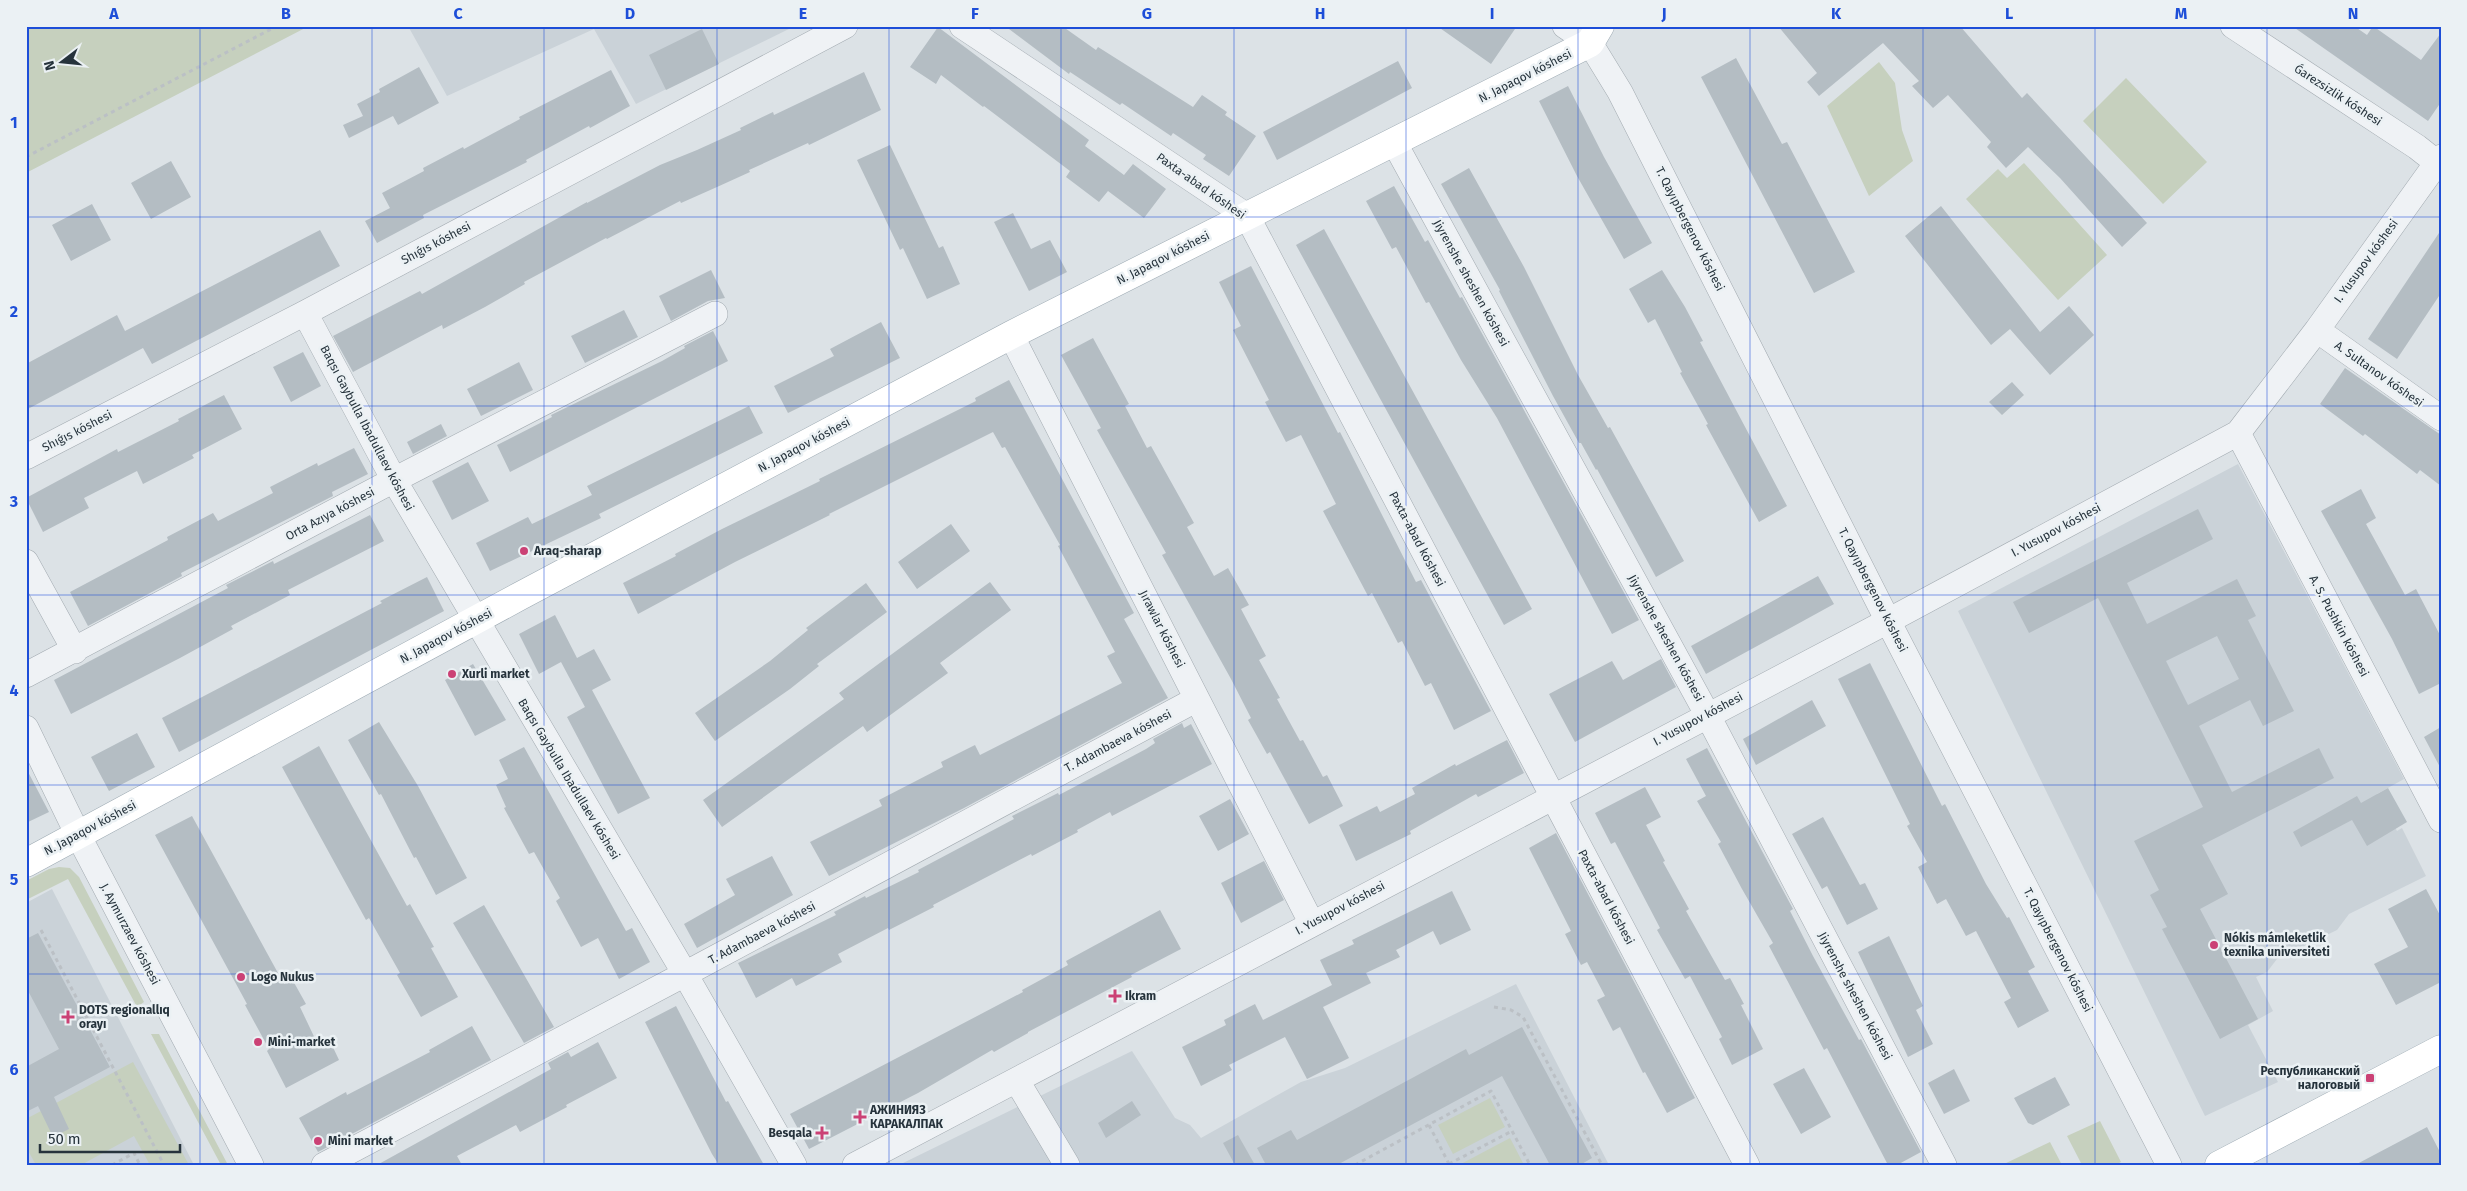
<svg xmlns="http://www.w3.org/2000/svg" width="2467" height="1191" font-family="'Fira Sans',sans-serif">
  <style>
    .built { fill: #cad2d8 }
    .green { fill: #c6d0be }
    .building { fill: #b4bdc3; fill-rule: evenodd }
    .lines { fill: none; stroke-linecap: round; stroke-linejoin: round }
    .minor-casing { stroke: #a2aab0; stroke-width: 26 }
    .major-casing { stroke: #9ca9b2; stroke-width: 29 }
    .path { stroke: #bbc0c5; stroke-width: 3; stroke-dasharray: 4 4; stroke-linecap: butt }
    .minor { stroke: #eff2f5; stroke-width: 25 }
    .major { stroke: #fff; stroke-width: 28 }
    .grid { fill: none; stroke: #1d4ed8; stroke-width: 1; stroke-opacity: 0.55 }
    .poi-dot { fill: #cb4175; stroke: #ebf1f4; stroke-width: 2 }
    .labels { text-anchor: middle; stroke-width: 5; stroke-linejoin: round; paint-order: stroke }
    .street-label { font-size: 12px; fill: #26333c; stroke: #ebf1f4 }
    .poi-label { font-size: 12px; font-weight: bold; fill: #26333c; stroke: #ebf1f4; text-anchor: start }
    .neatline { fill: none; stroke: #1d4ed8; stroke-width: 2 }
    .grid-label { font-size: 16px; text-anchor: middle; font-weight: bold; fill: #1d4ed8 }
  </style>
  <rect width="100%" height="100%" fill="#dce2e6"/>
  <!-- built -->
  <path class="built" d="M408 26H795L636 104 594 29 447 96Z
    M2238 464 2404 779 2377 794 2397 831 2402 828 2426 876 2349 914 2337 930 2277 959 2267 972 2256 977 2273 1011 2248 1025 2278 1082 2205 1116 1958 611Z
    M52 889 194 1165H26V903Z
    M1516 984 1609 1165H899L1132 1051 1175 1118 1190 1125 1201 1138 1301 1082 1345 1068Z"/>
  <!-- green -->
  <path class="green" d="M26 26H309L26 173Z
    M1879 62 1895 83 1902 130 1913 161 1869 196 1827 106Z
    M2126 78 2207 162 2163 204 2083 121Z
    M2024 163 2107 255 2058 300 1966 199 1998 169 2007 178Z
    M59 867 70 868 79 877 144 1002 137 1007 68 879 26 900V881L49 869Z
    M151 1034H159L228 1165H221Z
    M133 1062 189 1165H150L134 1136 81 1165H36L26 1147V1119Z
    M1490 1098 1505 1127 1453 1154 1438 1125Z
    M2100 1121 2121 1162 2115 1165H2082L2067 1136Z
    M1510 1138 1524 1165H1459Z
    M2050 1142 2062 1165 2004 1164Z"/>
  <!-- building -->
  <path class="building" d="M1005 26H1062L1096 50 1098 47 1193 107 1202 95 1227 112 1225 115 1256 136 1229 176 1203 159 1206 155 1173 133 1171 136 1122 103 1120 105 1070 72 1069 74Z
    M1437 26H1517L1491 64Z
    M1778 26H1960L2022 98 2027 93 2147 223 2122 247 2060 178 2028 147 2006 168 1987 147 1991 142 1948 95 1933 108 1912 86 1919 81 1883 43 1819 96 1807 82 1817 73Z
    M2292 26H2354L2367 35 2373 26 2421 60 2441 33V102L2428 121Z
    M938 27 1089 140 1085 146 1124 175 1133 164 1166 189 1144 218 1108 191 1099 202 1066 177 1070 171 984 106 983 107 941 75 936 84 910 67Z
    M702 29 719 64 666 90 649 55Z
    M1736 58 1782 144 1787 142 1855 272 1814 293 1701 77Z
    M1398 61 1412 88 1277 160 1263 132Z
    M419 67 439 103 398 125 393 116 349 138 343 125 363 116 357 104 380 92 379 89Z
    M611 70 630 106 590 128 589 126 526 160 527 162 423 215 424 218 377 243 365 221 390 208 382 193 424 171 423 168 463 147 464 149 520 119 519 117Z
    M864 72 881 110 809 145 808 143 749 170 750 172 717 187 681 203 680 201 607 239 606 238 524 282 525 284 485 307 443 329 442 325 353 372 333 336 420 291 422 294 587 202V203L660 165 697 150 741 130 740 128 773 112 774 115Z
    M1568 86 1604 157 1652 243 1624 259 1577 176 1539 101Z
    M890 145 939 248 943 246 960 284 927 299 903 248 900 250 857 160Z
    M171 161 191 197 151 219 131 183Z
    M1469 168 1524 267 1578 375 1608 428 1610 427 1684 561 1656 577 1597 469 1596 470 1581 443H1579L1553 396 1499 291 1500 290 1441 184Z
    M1394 186 1425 242 1428 240 1460 298 1462 297 1639 620 1612 634 1497 418 1461 360 1429 302 1426 303 1396 247 1392 249 1366 201Z
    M92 204 111 240 71 261 52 225Z
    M1941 206 2040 332 2069 306 2094 335 2050 375 2010 329 1991 345 1905 236Z
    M1013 213 1031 249 1050 240 1067 272 1029 291 994 222Z
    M1324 229 1532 609 1504 625 1296 245Z
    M320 230 340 266 152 364 143 348 26 410V364L117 315 125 331Z
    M2441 230V293L2397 359 2368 339Z
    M1251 266 1338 433 1340 432 1416 582 1421 580 1491 711 1454 730 1431 683 1425 686 1402 641 1398 643 1372 593 1368 596 1323 511 1336 504 1301 435 1286 442 1265 402 1269 400 1233 330 1241 326 1219 282Z
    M711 270 725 298 708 301 671 321 659 296Z
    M1662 270 1685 307 1703 341 1700 342 1787 506 1759 522 1706 425 1708 424 1680 373 1682 372 1655 319 1648 323 1629 289Z
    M624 310 638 337 585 363 571 336Z
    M881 322 900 358 788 413 774 386 834 356 830 349Z
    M713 331 728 361 510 472 497 445 552 417 551 415 662 361 685 348 684 346Z
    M1093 338 1129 404 1125 406 1147 448 1151 446 1194 523 1187 527 1214 576 1228 568 1249 605 1241 609 1266 656 1259 660 1280 698 1277 699 1300 741 1303 740 1323 777 1327 775 1343 806 1309 824 1270 752 1267 754 1248 720 1251 718 1231 679 1162 555 1166 553 1097 430 1101 428 1061 355Z
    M303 352 321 386 291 402 273 367Z
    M519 362 533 390 481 416 467 389Z
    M2345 368 2441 435V486L2420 470 2417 474 2365 434 2363 436 2320 404Z
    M1009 380 1134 613 1124 619 1168 698 964 808 829 876 810 842 882 806 879 800 943 767 941 762 975 745 980 755 1122 683 1107 656 1115 652 1058 546 1060 545 1005 447 1002 448 993 432 829 514 830 515 735 562 638 614 623 583 676 556 675 554 722 529 820 481 819 479 976 401 975 398Z
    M2012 382 2024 395 2002 415 1989 402Z
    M224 395 242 429 192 455 194 458 143 484 137 471 84 498 89 508 43 532 26 498 117 449 118 452 179 421 178 419Z
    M749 406 763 433 599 514 601 518 490 571 476 543 528 517 532 524 592 495 587 486Z
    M441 424 447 436 413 454 407 442Z
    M354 448 368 474 332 492 333 496 181 573 182 576 88 626 70 592 168 540 167 537 213 513 218 521 273 493 270 487 317 463 318 466Z
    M468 462 489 501 452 520 432 481Z
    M2361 489 2376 518 2366 524 2405 595 2416 589 2441 637V683L2419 694 2392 639 2321 511Z
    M2198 509 2213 539 2127 583 2147 624 2237 579 2256 616 2248 620 2294 711 2263 726 2250 700 2199 726 2232 792 2319 748 2334 778 2202 845 2228 894 2200 909 2258 1019 2220 1039 2162 929 2167 927 2150 895 2159 890 2134 841 2203 807 2098 598 2029 633 2013 602ZM2217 636 2239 679 2188 705 2166 661Z
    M370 515 384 541 288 590 290 595 231 626 233 629 180 658 71 714 54 680 228 588 226 585 273 561 274 564Z
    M951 524 970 551 917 589 898 562Z
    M1818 576 1834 604 1706 674 1691 646Z
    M427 577 444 611 179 752 162 718 382 603 380 601Z
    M990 582 1011 610 940 663 948 673 867 732 863 726 722 827 703 800 844 699 839 693Z
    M866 583 887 612 817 664 819 666 790 689 715 741 695 713 770 661 808 630 806 628Z
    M555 615 577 658 594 649 611 680 592 690 650 798 618 814 567 717 585 707 561 662 539 674 519 634Z
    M1661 659 1676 687 1575 742 1549 694 1612 661 1623 680Z
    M1870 663 1942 806 1945 804 1986 884 2007 918 2009 917 2035 967 2028 971 2049 1011 2018 1028 2004 1002 2011 998 1976 931 1966 936 1946 899 1937 904 1918 867 1927 862 1907 826 1910 824 1838 679Z
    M473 664 506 720 475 736 445 680Z
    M1812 700 1826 726 1756 765 1743 739Z
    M379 722 418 786 467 878 436 895 416 857 414 858 381 794 379 795 348 740Z
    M1182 723 1184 728 1191 724 1212 764 1112 816 1110 812 1077 830 1078 832 1032 856 1031 854 933 905 934 907 889 930 888 928 838 954 842 962 796 986 792 978 756 998 738 963 836 915 834 912 865 896 866 898 919 872 918 870 1014 819 1012 816 1058 793 1059 795 1146 749 1155 743 1153 739Z
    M2441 727V769L2424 737Z
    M137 733 155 767 109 791 91 757Z
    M1507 740 1524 773 1478 797 1476 794 1410 831 1411 834 1356 861 1339 825 1377 806 1380 812 1415 794 1412 788 1455 764 1456 766Z
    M319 746 407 906 410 904 434 947 431 948 458 997 421 1017 397 975 400 973 369 918 366 920 282 767Z
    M524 747 626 931 632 928 650 962 619 979 598 938 581 947 556 901 560 898 534 852 529 854 504 808 506 807 496 785 508 779 499 760Z
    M1707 748 1793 909 1790 911 1813 956 1859 1040 1861 1039 1921 1152 1897 1165H1888L1827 1048 1824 1050 1769 946 1773 943 1742 889 1718 844 1721 842 1697 801 1706 796 1686 759Z
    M26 768 49 812 26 823Z
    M1645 787 1661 817 1646 825 1665 861 1663 862 1689 909 1686 911 1725 980 1730 978 1744 1004 1741 1005 1763 1049 1732 1065 1719 1039 1722 1037 1690 976 1685 979 1657 930 1660 928 1615 842 1611 844 1595 813Z
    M2388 788 2407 822 2367 846 2352 820 2301 847 2293 832 2357 796 2361 803Z
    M1230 799 1249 834 1218 851 1199 816Z
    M192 816 284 984 292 979 306 1004 300 1007 319 1047 330 1041 339 1060 286 1088 267 1051 269 1049 245 1005 247 1004 155 835Z
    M1823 817 1860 885 1865 883 1878 909 1847 925 1827 886 1822 889 1792 834Z
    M1556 833 1695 1098 1667 1113 1645 1072 1643 1073 1620 1027 1613 1031 1597 1000 1605 996 1587 962 1581 965 1565 934 1571 931 1529 848Z
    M772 856 793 895 697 948 684 924 735 895 726 879Z
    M1264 861 1284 900 1241 923 1221 883Z
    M2426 889 2441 917V982L2396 1005 2374 964 2408 947 2388 909Z
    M1452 891 1471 930 1440 945 1433 931 1396 950 1400 957 1366 973 1371 983 1323 1007 1349 1058 1307 1079 1285 1037 1229 1065 1232 1070 1201 1086 1182 1047 1226 1025 1224 1020 1255 1004 1263 1020 1332 985 1320 960 1354 944 1352 940Z
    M484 905 554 1027 524 1043 453 923Z
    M1160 910 1181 949 1131 975 1132 977 1028 1032V1033L994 1052 992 1050 918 1093 809 1149 790 1114 1023 992 1022 990 1068 965 1066 961Z
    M38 933 110 1067 54 1097 69 1129 53 1137 38 1106 26 1112V1067L59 1049 26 987V939Z
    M1889 936 1923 1006 1916 1010 1933 1044 1908 1057 1858 952Z
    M676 1006 726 1102 728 1101 764 1165H719L712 1154 645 1022Z
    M472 1026 491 1060 318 1152 299 1118 346 1092 347 1095 430 1052 429 1050Z
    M1522 1027 1592 1158 1580 1165H1550L1502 1076 1337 1165H1266L1257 1148 1291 1130 1297 1140 1466 1049 1469 1055Z
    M598 1042 617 1078 566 1105 567 1107 520 1132 516 1125 457 1156 462 1165H377L551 1069 548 1063 568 1052 571 1057Z
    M1804 1068 1831 1117 1801 1134 1773 1084Z
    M1954 1069 1970 1101 1944 1114 1928 1083Z
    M2055 1077 2070 1105 2033 1125 2028 1123 2014 1098Z
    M1132 1101 1141 1115 1106 1138 1098 1123Z
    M2427 1127 2441 1154V1165H2355Z
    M1238 1135 1255 1165H1235L1223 1143Z"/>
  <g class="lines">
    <defs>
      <path id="minor" d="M962 26 1247 216 1747 1165
        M1565 26 1590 43 1620 92 1888 621 2169 1165
        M2233 26 2417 147 2441 166
        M1394 142 1707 714 1944 1165
        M305 313 394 480 685 974 794 1165
        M2317 330 2441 418
        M1011 335 1312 924
        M2238 433 2441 820
        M26 457 305 313 845 26
        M26 562 75 651
        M26 675 394 480 715 314
        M26 728 78 835 251 1165
        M1017 1081 1067 1165
        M324 1165 685 974 1197 699
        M855 1165 1888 621 2238 433 2317 330 2441 157"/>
      <path id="major" d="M26 863 520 596 1011 335 1590 43 1600 26
        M2219 1165 2441 1049"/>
    </defs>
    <!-- minor casing -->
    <use href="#minor" class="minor-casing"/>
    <!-- major casing -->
    <use href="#major" class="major-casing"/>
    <!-- path -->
    <path class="path" d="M26 157 277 26
      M41 930 164 1165
      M1494 1007 1511 1010 1523 1017 1602 1165
      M1429 1125 1449 1164
      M1449 1164 1512 1131
      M112 1165 134 1153 140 1165
      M1355 1165 1491 1091 1530 1165"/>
    <!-- minor -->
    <use href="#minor" class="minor"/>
    <!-- major -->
    <use href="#major" class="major"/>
  </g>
  <!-- grid -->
  <path class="grid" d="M200 26V1165M372 26V1165M544 26V1165M717 26V1165M889 26V1165M1061 26V1165M1234 26V1165M1406 26V1165M1578 26V1165M1750 26V1165M1923 26V1165M2095 26V1165M2267 26V1165M26 217H2441M26 406H2441M26 595H2441M26 785H2441M26 974H2441"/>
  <!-- markers -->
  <g class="poi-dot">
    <circle cx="524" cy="551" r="5"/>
    <circle cx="452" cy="674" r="5"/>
    <circle cx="2214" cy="945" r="5"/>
    <circle cx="241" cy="977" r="5"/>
    <path d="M1112.5 988.5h5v5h5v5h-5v5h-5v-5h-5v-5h5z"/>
    <path d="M65.5 1009.5h5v5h5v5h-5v5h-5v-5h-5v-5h5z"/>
    <circle cx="258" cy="1042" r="5"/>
    <rect x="2365" y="1073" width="10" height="10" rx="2.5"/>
    <path d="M857.5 1109.5h5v5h5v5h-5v5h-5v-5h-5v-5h5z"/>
    <path d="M819.5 1125.5h5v5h5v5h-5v5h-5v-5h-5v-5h5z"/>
    <circle cx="318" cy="1141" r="5"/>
  </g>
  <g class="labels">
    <!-- street labels -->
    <g class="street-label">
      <text transform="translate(1525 76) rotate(-27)" y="4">N. Japaqov kóshesi</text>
      <text transform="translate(2338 95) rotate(33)" y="4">Ǵarezsizlik kóshesi</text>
      <text transform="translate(1201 186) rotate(35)" y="4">Paxta-abad kóshesi</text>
      <text transform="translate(1690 229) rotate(63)" y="4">T. Qayıpbergenov kóshesi</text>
      <text transform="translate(436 243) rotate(-28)" y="4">Shıǵıs kóshesi</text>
      <text transform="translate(1163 258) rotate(-27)" y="4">N. Japaqov kóshesi</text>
      <text transform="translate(2366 261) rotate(-54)" y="4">I. Yusupov kóshesi</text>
      <text transform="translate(1471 283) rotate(61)" y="4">Jiyrenshe sheshen kóshesi</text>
      <text transform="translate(2379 374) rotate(35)" y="4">A. Sultanov kóshesi</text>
      <text transform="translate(367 428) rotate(62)" y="4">Baqsı Gaybulla Ibadullaev kóshesi</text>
      <text transform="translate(77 431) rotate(-27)" y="4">Shıǵıs kóshesi</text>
      <text transform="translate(804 445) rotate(-28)" y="4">N. Japaqov kóshesi</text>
      <text transform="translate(330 514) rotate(-28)" y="4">Orta Azıya kóshesi</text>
      <text transform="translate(2056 530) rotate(-28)" y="4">I. Yusupov kóshesi</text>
      <text transform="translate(1417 539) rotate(62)" y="4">Paxta-abad kóshesi</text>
      <text transform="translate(1873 590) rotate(63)" y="4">T. Qayıpbergenov kóshesi</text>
      <text transform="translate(2339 626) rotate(62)" y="4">A. S. Pushkin kóshesi</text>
      <text transform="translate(1162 629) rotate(63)" y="4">Jırawlar kóshesi</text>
      <text transform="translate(446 636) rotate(-28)" y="4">N. Japaqov kóshesi</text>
      <text transform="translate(1666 638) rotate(61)" y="4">Jiyrenshe sheshen kóshesi</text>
      <text transform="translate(1698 719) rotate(-28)" y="4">I. Yusupov kóshesi</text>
      <text transform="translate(1118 741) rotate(-28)" y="4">T. Adambaeva kóshesi</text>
      <text transform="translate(569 779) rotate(59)" y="4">Baqsı Gaybulla Ibadullaev kóshesi</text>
      <text transform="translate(90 828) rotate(-28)" y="4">N. Japaqov kóshesi</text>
      <text transform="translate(1606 897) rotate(62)" y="4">Paxta-abad kóshesi</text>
      <text transform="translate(1340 908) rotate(-28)" y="4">I. Yusupov kóshesi</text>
      <text transform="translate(762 933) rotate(-28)" y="4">T. Adambaeva kóshesi</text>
      <text transform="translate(130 934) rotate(62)" y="4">J. Aymurzaev kóshesi</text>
      <text transform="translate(2058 950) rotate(63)" y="4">T. Qayıpbergenov kóshesi</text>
      <text transform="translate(1855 996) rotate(62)" y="4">Jiyrenshe sheshen kóshesi</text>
    </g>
    <!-- poi labels -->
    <g class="poi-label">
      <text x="534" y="555">Araq-sharap</text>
      <text x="462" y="678">Xurli market</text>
      <text x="2224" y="942">Nókis mámleketlik<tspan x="2224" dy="14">texnika universiteti</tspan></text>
      <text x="251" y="981">Logo Nukus</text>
      <text x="1125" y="1000">Ikram</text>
      <text x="79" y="1014">DOTS regionallıq<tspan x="79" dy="14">orayı</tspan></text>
      <text x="268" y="1046">Mini-market</text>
      <text x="2360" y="1075" text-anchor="end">Республиканский<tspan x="2360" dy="14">налоговый</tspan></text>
      <text x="870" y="1114">АЖИНИЯЗ<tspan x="870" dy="14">КАРАКАЛПАК</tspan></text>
      <text x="812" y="1137" text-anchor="end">Besqala</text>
      <text x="328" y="1145">Mini market</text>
    </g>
  </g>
  <!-- border -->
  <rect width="2467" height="1191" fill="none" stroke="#ebf1f4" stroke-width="55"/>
  <!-- north arrow -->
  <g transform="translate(62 62) rotate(254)" stroke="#ebf1f4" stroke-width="4" paint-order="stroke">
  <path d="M0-4L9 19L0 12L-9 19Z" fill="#26333c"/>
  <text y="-8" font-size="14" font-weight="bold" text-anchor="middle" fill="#26333c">N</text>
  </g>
  <!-- scale -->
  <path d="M40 1144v8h140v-8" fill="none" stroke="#26333c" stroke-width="2.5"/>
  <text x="48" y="1144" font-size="15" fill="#26333c" stroke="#ebf1f4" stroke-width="4" paint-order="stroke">50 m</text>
  <rect x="28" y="28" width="2412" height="1136" class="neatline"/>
  <g class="grid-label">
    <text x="114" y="19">A</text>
    <text x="286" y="19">B</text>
    <text x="458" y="19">C</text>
    <text x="630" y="19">D</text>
    <text x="803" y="19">E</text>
    <text x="975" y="19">F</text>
    <text x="1147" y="19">G</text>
    <text x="1320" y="19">H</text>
    <text x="1492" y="19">I</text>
    <text x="1664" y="19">J</text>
    <text x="1836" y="19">K</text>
    <text x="2009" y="19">L</text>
    <text x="2181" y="19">M</text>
    <text x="2353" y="19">N</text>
    <text x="14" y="128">1</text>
    <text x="14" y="317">2</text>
    <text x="14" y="507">3</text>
    <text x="14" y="696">4</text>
    <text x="14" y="885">5</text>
    <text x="14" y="1075">6</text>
  </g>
</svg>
